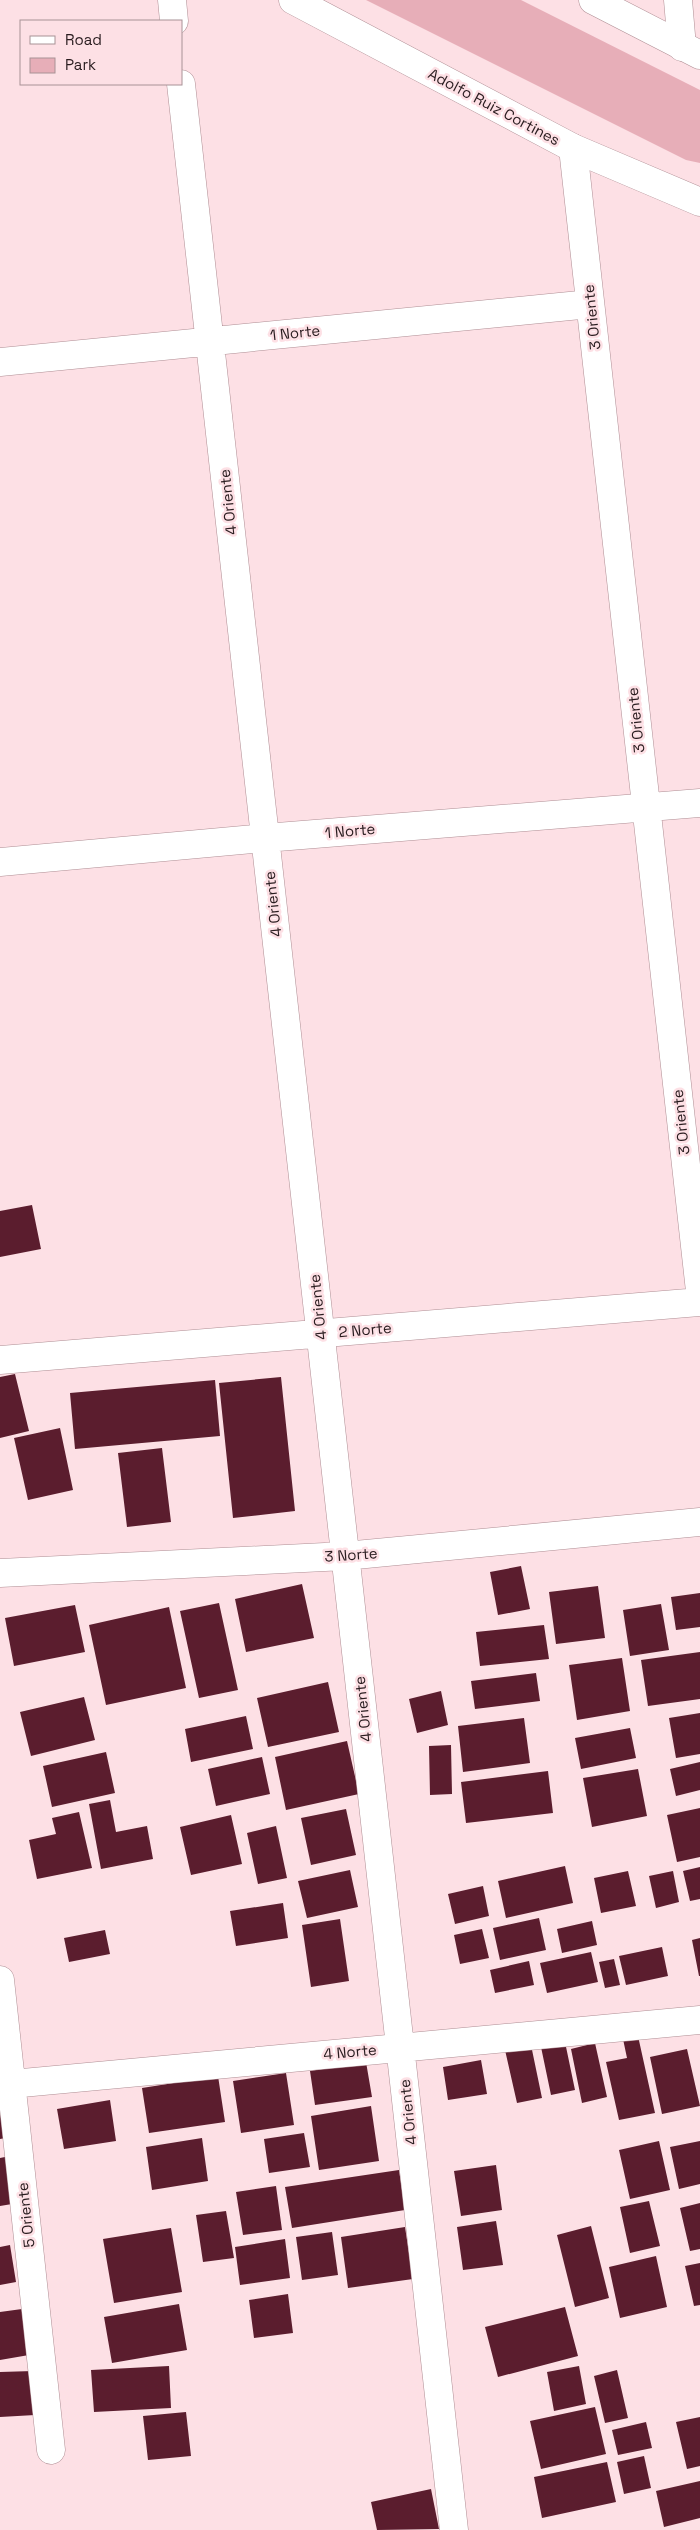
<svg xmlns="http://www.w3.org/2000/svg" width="700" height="2530" font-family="'Space Grotesk',sans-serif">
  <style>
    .green { fill: #e7aeb8 }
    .building { fill: #5b1d2e }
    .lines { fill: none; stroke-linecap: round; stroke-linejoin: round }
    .minor-casing { stroke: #af8e94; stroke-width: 29 }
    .secondary-casing { stroke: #af8e94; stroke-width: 29 }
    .minor { stroke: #fff; stroke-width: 28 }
    .secondary { stroke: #fff; stroke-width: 28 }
    .labels { text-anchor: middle; stroke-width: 5; stroke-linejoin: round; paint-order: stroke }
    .street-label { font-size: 15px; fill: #291c1f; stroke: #fde0e5 }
  </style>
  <rect width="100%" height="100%" fill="#fde0e5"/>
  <!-- green -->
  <path class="green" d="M366 0H521L700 90V163L686 160Z"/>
  <!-- building -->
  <path class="building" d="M32 1205 41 1249 0 1257V1211Z
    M15 1374 29 1431 0 1438V1377Z
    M281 1377 295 1511 233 1518 219 1383Z
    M215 1380 220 1436 75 1449 70 1393Z
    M60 1428 73 1490 28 1500 14 1438Z
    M162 1448 171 1522 127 1527 118 1453Z
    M521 1566 530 1609 498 1615 490 1572Z
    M302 1584 314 1638 246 1652 235 1599Z
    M598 1586 605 1638 556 1644 549 1592Z
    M700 1593V1627L676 1630 671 1597Z
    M219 1603 238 1690 199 1698 180 1611Z
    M661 1604 669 1650 630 1656 623 1610Z
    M75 1605 85 1652 14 1666 5 1618Z
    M169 1607 186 1688 106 1705 89 1625Z
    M544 1625 549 1659 480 1666 476 1632Z
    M700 1652V1699L648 1706 641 1660Z
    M622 1658 630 1711 577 1720 569 1665Z
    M536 1673 540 1701 475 1709 471 1681Z
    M328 1682 339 1732 268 1747 257 1698Z
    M441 1691 448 1725 417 1733 409 1699Z
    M84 1697 95 1740 31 1756 20 1712Z
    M700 1713V1754L676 1758 669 1718Z
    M246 1716 253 1749 191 1762 185 1729Z
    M524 1718 530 1763 463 1772 458 1726Z
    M630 1728 636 1758 581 1769 575 1738Z
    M347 1741 359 1794 286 1810 275 1757Z
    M451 1745 452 1794 430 1795 429 1746Z
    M106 1752 115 1793 52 1807 43 1766Z
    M262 1757 270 1794 216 1806 208 1769Z
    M700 1762V1790L676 1796 670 1769Z
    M638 1769 647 1816 592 1827 583 1778Z
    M548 1771 553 1813 466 1823 461 1782Z
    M110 1800 116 1832 147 1826 153 1859 101 1869 89 1804Z
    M700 1808V1857L677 1862 667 1815Z
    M346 1809 356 1855 311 1865 301 1818Z
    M79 1812 92 1868 37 1879 29 1840 56 1834 52 1818Z
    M231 1815 242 1864 191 1875 180 1827Z
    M276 1826 287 1878 258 1884 247 1833Z
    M565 1866 573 1903 506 1918 498 1881Z
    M700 1867V1899L690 1901 683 1871Z
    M350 1870 358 1907 307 1918 298 1881Z
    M628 1871 636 1906 601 1913 594 1878Z
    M673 1871 679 1902 656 1908 649 1876Z
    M483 1886 489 1916 455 1924 448 1894Z
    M283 1903 288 1938 236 1946 230 1911Z
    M539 1918 546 1950 500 1960 493 1928Z
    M340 1919 349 1981 311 1987 302 1925Z
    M592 1921 597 1945 562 1953 557 1929Z
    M482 1929 489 1958 460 1964 454 1935Z
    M105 1930 110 1954 69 1962 64 1938Z
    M700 1938V1976H699L692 1940Z
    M662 1947 668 1976 626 1985 619 1956Z
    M591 1952 598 1982 547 1993 540 1963Z
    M614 1959 620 1985 605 1988 599 1962Z
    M529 1961 534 1985 495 1993 490 1970Z
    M638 2036 655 2113 619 2120 606 2062 627 2058 623 2039Z
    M565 2042 575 2090 551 2095 541 2047Z
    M595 2043 607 2097 582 2103 571 2049Z
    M531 2045 542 2098 517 2103 505 2050Z
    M687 2049 700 2106 662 2114 650 2057Z
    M481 2060 487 2094 448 2100 443 2067Z
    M366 2062 372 2097 315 2105 310 2071Z
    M286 2073 294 2125 241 2133 233 2081Z
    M218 2076 225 2122 149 2133 142 2088Z
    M0 2098 11 2137 0 2139Z
    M110 2100 116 2141 64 2149 57 2109Z
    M371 2106 379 2161 319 2170 311 2116Z
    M304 2133 310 2167 269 2173 264 2139Z
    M202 2138 208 2181 152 2190 146 2147Z
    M659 2141 670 2190 630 2199 619 2150Z
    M700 2141V2184L679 2189 670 2147Z
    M10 2156 18 2203 0 2206V2158Z
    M496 2165 502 2210 461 2216 454 2171Z
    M399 2170 405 2210 292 2228 285 2187Z
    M276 2186 282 2230 243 2235 236 2192Z
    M649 2201 660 2246 630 2253 620 2207Z
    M700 2203V2249L690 2251 680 2208Z
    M226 2211 234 2258 203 2262 196 2215Z
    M496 2221 503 2265 463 2270 457 2227Z
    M591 2226 609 2298 575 2307 557 2235Z
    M405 2227 413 2279 348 2288 341 2237Z
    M171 2228 182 2292 114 2303 103 2239Z
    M332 2232 338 2275 302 2280 296 2237Z
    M285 2239 290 2278 240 2285 235 2247Z
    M10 2245 16 2282 0 2285V2247Z
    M656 2256 667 2307 620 2318 609 2267Z
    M700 2263V2305L694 2306 685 2266Z
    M288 2294 293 2333 254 2338 249 2300Z
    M179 2304 187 2350 112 2363 104 2317Z
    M565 2307 578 2356 498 2377 485 2327Z
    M22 2309 29 2355 0 2360V2312Z
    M169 2366 171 2408 94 2412 91 2370Z
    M579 2366 586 2404 554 2411 547 2372Z
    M617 2370 628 2418 605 2423 594 2376Z
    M33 2371 35 2415 0 2417V2372Z
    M595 2407 606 2454 541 2469 530 2421Z
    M186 2412 191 2456 148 2460 143 2416Z
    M700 2417V2466L687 2469 676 2422Z
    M646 2422 652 2448 618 2455 612 2430Z
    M644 2456 651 2488 624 2494 617 2462Z
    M607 2462 616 2502 542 2518 534 2477Z
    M700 2481V2518L664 2527 656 2491Z
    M431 2489 439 2529 377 2530 371 2502Z"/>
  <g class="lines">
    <defs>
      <path id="minor" d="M172 0 174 21
        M678 0 682 47
        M181 84 454 2530
        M573 148 700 1291
        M0 362 590 304
        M0 862 265 838 700 803
        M0 1360 700 1302
        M0 1573 345 1556 700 1522
        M0 1980 51 2450
        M0 2085 700 2020"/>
      <path id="secondary" d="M293 0 573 148 700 202
        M593 0 700 55"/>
    </defs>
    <!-- minor casing -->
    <use href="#minor" class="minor-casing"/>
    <!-- secondary casing -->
    <use href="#secondary" class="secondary-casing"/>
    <!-- minor -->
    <use href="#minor" class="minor"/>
    <!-- secondary -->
    <use href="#secondary" class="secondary"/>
  </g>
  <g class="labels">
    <!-- street labels -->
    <g class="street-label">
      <text transform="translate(494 107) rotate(28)" y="5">Adolfo Ruiz Cortines</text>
      <text transform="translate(592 317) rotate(-96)" y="5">3 Oriente</text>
      <text transform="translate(295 333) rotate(-6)" y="5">1 Norte</text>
      <text transform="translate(228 502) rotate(-96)" y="5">4 Oriente</text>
      <text transform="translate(636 720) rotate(-96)" y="5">3 Oriente</text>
      <text transform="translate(350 831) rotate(-5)" y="5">1 Norte</text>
      <text transform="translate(273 904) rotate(-96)" y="5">4 Oriente</text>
      <text transform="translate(681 1122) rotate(-96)" y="5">3 Oriente</text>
      <text transform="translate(318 1307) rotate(-96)" y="5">4 Oriente</text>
      <text transform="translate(365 1330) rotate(-5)" y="5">2 Norte</text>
      <text transform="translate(351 1555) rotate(-4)" y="5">3 Norte</text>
      <text transform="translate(363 1709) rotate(-96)" y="5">4 Oriente</text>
      <text transform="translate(350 2052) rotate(-5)" y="5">4 Norte</text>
      <text transform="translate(408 2112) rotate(-96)" y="5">4 Oriente</text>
      <text transform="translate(26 2215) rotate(-96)" y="5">5 Oriente</text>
    </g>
  </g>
  <!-- legend -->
  <rect x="20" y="20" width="162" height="65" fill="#fde0e5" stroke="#a89296"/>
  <rect x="30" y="36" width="25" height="8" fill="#ffffff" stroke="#a89296"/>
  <text x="65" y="45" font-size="15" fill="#291c1f">Road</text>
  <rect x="30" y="58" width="25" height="15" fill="#e7aeb8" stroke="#a89296"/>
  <text x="65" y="70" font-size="15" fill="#291c1f">Park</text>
</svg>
